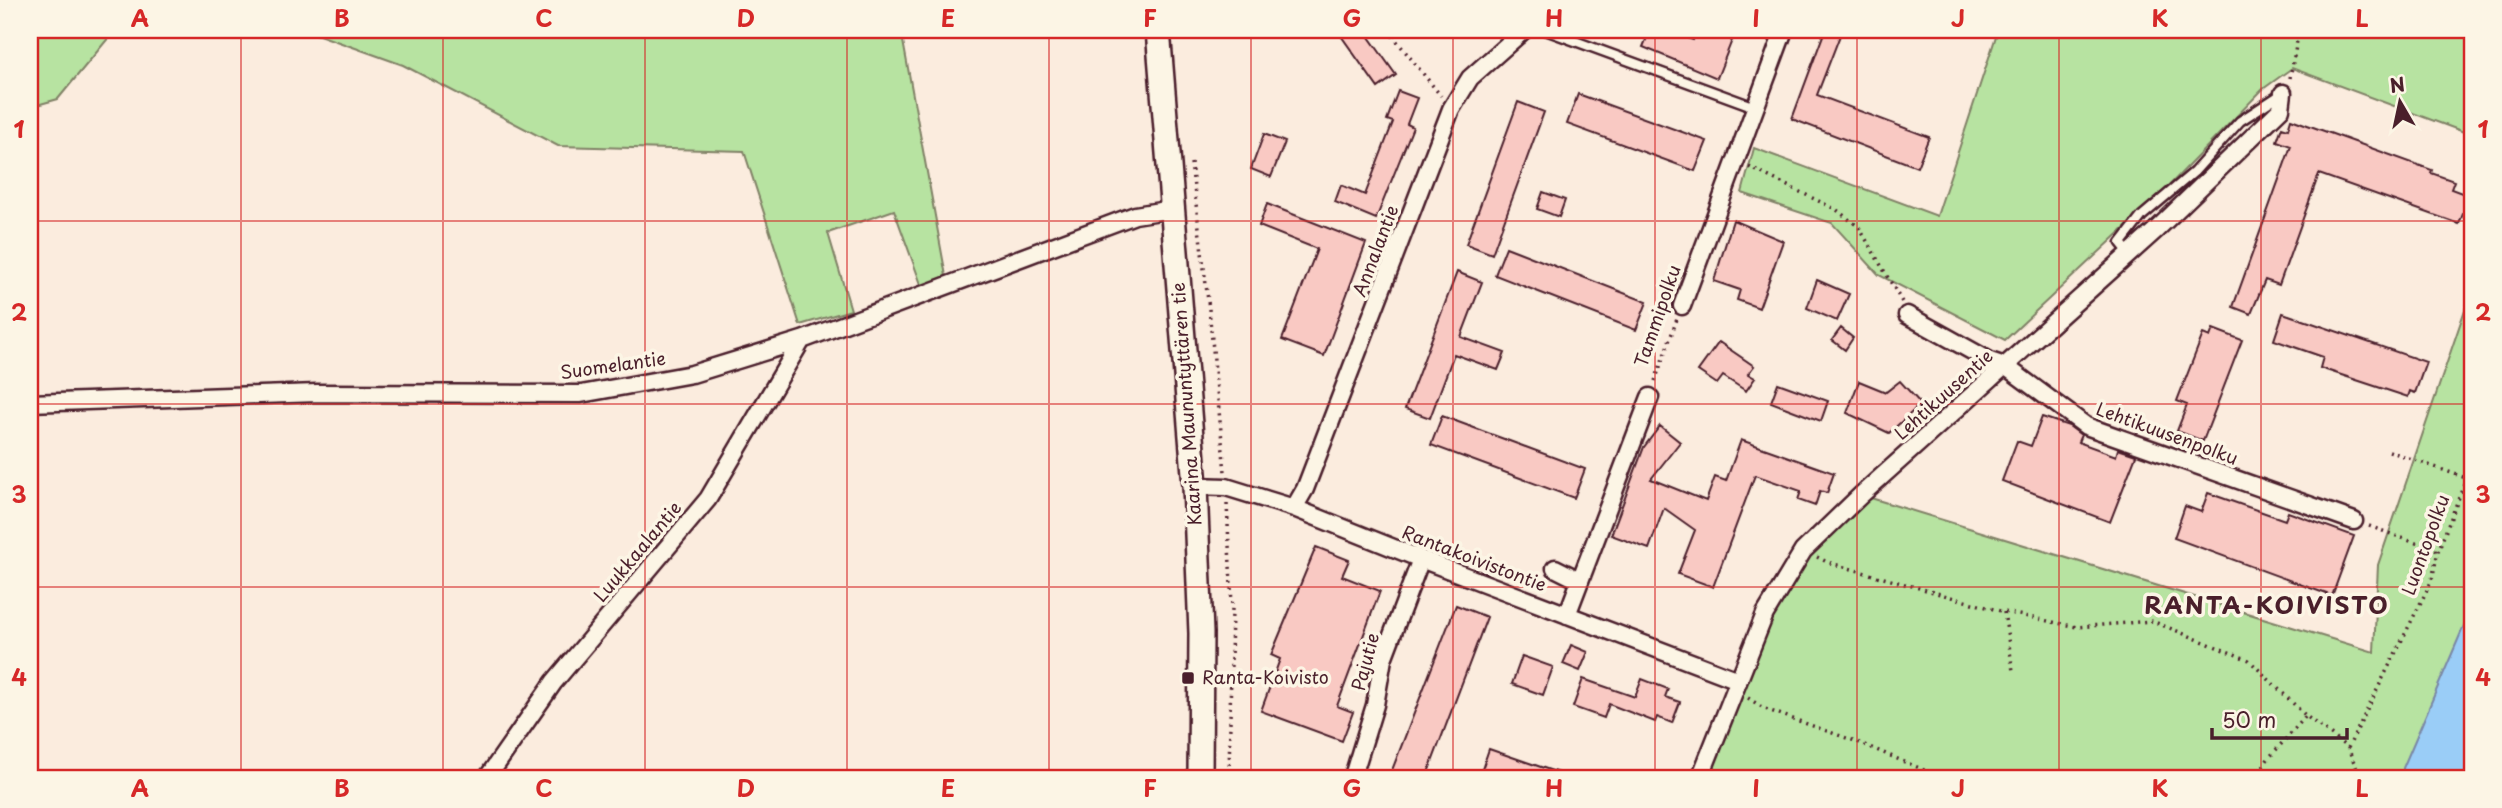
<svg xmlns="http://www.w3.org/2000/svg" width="2502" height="808" font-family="'Playpen Sans',sans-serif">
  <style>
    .green { fill: #b7e3a1; stroke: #808166; stroke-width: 2 }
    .water { fill: #9acdf7; stroke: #7a87a5; stroke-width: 2 }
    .building { fill: #f9c9c3; stroke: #4a1f2b; stroke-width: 2 }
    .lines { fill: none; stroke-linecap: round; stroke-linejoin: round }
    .service-casing { stroke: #4a1f2b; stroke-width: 13 }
    .minor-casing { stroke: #4a1f2b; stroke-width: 21 }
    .secondary-casing { stroke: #4a1f2b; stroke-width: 28 }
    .path { stroke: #4a1f2b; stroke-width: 3.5; stroke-dasharray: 2 5; stroke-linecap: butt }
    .service { stroke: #fcf5e5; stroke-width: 8 }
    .minor { stroke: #fcf5e5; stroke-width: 16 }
    .secondary { stroke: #fcf5e5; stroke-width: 23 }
    .grid { fill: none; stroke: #d62828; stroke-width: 2; stroke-opacity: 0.55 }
    .poi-dot { fill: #4a1f2b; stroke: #fcf5e5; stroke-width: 2.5 }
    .labels { text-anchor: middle; stroke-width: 7; stroke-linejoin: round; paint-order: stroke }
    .street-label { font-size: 18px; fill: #4a1f2b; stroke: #fcf5e5 }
    .poi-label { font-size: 18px; fill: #4a1f2b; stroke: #fcf5e5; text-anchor: start }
    .district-label { font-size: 24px; font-weight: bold; letter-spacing: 2px; fill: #4a1f2b; stroke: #fcf5e5 }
    .neatline { fill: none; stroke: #d62828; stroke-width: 2.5 }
    .grid-label { font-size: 23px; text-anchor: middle; font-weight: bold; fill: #d62828 }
  </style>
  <rect width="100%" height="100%" fill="#fbecde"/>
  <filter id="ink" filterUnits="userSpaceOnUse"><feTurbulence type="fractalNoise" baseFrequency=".0143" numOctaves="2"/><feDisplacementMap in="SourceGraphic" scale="14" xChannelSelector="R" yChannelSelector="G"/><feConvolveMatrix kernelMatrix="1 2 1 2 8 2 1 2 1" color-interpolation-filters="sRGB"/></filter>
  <g filter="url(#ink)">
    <!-- green -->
    <path class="green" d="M30 30H115L58 99 30 107Z
      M305 30H901L946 276 922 287 894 210 828 233 851 310 800 325 744 151 558 146 403 65Z
      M1998 30H2472V135L2292 68 2263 89 2158 197 2005 340 1879 275 1832 223 1742 193 1754 148 1937 216Z
      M2472 289V778H1700L1788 573 1861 495 2374 652 2378 565Z"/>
    <!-- water -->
    <path class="water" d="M2472 607V778H2403V768Z"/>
    <!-- building -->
    <path class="building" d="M1337 30H1364L1396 75 1378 88Z
      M1650 30H1664L1693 40 1697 30H1736L1717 78 1643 47Z
      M1825 30H1842L1817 95 1929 137 1917 167 1792 119Z
      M1398 91 1417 98 1407 124 1413 127 1376 219 1335 202 1341 185 1365 195 1393 122 1387 120Z
      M1578 94 1707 141 1695 171 1567 124Z
      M1518 102 1544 112 1492 254 1466 244Z
      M2291 119 2432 170 2431 173 2454 181 2451 189 2470 196 2459 224 2319 174 2279 285 2265 280 2251 314 2233 307 2291 146 2277 141 2282 127 2288 129Z
      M1264 134 1285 142 1271 177 1251 169Z
      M1543 192 1565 200 1559 217 1537 209Z
      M1267 204 1366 243 1324 356 1282 340 1317 249 1259 226Z
      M1733 220 1783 241 1759 308 1737 300 1740 290 1714 281Z
      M1506 247 1647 302 1636 330 1495 275Z
      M1457 272 1482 282 1461 337 1505 353 1498 370 1454 354 1430 418 1405 409Z
      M1817 280 1849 294 1837 321 1807 308Z
      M2283 313 2426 362 2415 393 2410 391 2408 397 2320 368 2323 357 2274 340Z
      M1841 328 1853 338 1845 350 1832 340Z
      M2213 329 2242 340 2203 441 2177 431 2187 405 2177 401 2203 334 2210 337Z
      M1719 342 1754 366 1748 374 1755 378 1746 391 1723 376 1717 384 1698 371Z
      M1859 381 1886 392 1900 381 1921 404 1889 433 1847 413Z
      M1778 383 1828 401 1821 421 1771 402Z
      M1442 416 1585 469 1574 498 1431 445Z
      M2042 417 2069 426 2081 435 2078 442 2116 456 2118 449 2136 455 2110 522 2002 481 2017 441 2031 446Z
      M1660 426 1680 442 1651 479 1706 501 1715 477 1726 481 1741 440 1834 473 1827 493 1820 491 1815 506 1798 500 1801 491 1755 475 1713 587 1678 574 1695 530 1664 508 1649 549 1611 535 1644 447Z
      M2208 493 2285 520 2288 512 2354 536 2332 596 2174 538 2185 506 2201 512Z
      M1316 547 1349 560 1342 576 1380 591 1337 706 1353 712 1342 741 1261 711 1280 659 1271 655Z
      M1456 605 1487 617 1426 778H1389Z
      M1571 645 1588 652 1580 671 1563 664Z
      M1522 656 1553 667 1543 695 1512 684Z
      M1583 679 1635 697 1642 679 1668 689 1665 697 1680 702 1672 723 1657 717 1655 722 1609 704 1604 718 1573 707Z
      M1489 749 1567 776V778H1479Z"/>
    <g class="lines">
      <defs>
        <path id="service" d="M1545 30 1755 107
          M2129 253 2121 243 2142 216 2194 172 2240 121 2283 93"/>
        <path id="minor" d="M1682 306 1784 30
          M1907 315 1990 361 2005 366 2086 426 2354 521
          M30 403 317 393 581 394 692 374 802 340 1135 215 1173 209
          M1195 486 1226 487 1294 508 1421 559 1738 680
          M1294 508 1305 489 1451 109 1470 78 1524 30
          M1555 568 1579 580
          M1567 615 1650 397
          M1353 776 1375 705 1383 659 1421 559
          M487 778 554 682 708 499 802 340
          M1700 778 1765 614 1803 551 1861 495 2156 230 2281 109 2283 93"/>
        <path id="secondary" d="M1158 30 1195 486 1201 633 1200 778"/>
      </defs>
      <!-- service casing -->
      <use href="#service" class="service-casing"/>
      <!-- minor casing -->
      <use href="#minor" class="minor-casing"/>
      <!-- secondary casing -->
      <use href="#secondary" class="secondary-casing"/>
      <!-- path -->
      <path class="path" d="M1388 30 1441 96
        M2290 78 2299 30
        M1191 163 1209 309 1225 472
        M1749 167 1837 210 1859 227 1902 302
        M1655 381 1677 319
        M2389 451 2466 478
        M1227 504 1232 606 1229 778
        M2369 526 2438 551
        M1817 557 1827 562 2004 612 2077 627 2152 621 2249 660 2306 716 2348 748 2356 767 2370 778
        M2004 612 2013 671
        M1748 698 1765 709 1855 741 1931 773 1938 778
        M2348 748 2432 580 2438 551 2472 464
        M2255 778 2268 759 2306 716"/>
      <!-- service -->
      <use href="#service" class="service"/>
      <!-- minor -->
      <use href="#minor" class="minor"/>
      <!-- secondary -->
      <use href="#secondary" class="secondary"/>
    </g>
  </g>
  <!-- grid -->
  <path class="grid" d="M241 30V778M443 30V778M645 30V778M847 30V778M1049 30V778M1251 30V778M1453 30V778M1655 30V778M1857 30V778M2059 30V778M2261 30V778M30 221H2472M30 404H2472M30 587H2472"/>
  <!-- markers -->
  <rect class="poi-dot" x="1181" y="671" width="14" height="14" rx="3.5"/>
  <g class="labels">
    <!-- street labels -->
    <g class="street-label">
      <text transform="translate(1376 251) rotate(-69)" y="6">Annalantie</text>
      <text transform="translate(1658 316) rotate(-71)" y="6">Tammipolku</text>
      <text transform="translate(613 366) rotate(-8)" y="6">Suomelantie</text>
      <text transform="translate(1944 395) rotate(-42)" y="6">Lehtikuusentie</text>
      <text transform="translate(1187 404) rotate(-94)" y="6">Kaarina Maununtyttären tie</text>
      <text transform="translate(2167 434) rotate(20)" y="6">Lehtikuusenpolku</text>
      <text transform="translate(2426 545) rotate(-70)" y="6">Luontopolku</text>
      <text transform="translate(638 552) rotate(-50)" y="6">Luukkaalantie</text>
      <text transform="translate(1474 559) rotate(21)" y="6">Rantakoivistontie</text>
      <text transform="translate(1366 662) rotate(-75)" y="6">Pajutie</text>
    </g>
    <!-- poi labels -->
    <g class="poi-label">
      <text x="1202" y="684">Ranta-Koivisto</text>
    </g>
    <!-- district labels -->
    <g class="district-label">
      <text x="2267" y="614">RANTA-KOIVISTO</text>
    </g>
  </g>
  <!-- margin -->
  <rect width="2502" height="808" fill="none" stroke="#fcf5e5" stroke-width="77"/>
  <!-- north arrow -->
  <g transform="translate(2400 102) rotate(351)" stroke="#fcf5e5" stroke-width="5" paint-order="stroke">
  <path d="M0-5L12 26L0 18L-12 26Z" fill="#4a1f2b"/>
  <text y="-10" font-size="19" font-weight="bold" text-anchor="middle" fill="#4a1f2b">N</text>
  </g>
  <!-- scale -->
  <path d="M2212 728v10h135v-10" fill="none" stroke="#4a1f2b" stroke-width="3.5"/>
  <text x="2222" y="728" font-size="21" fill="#4a1f2b" stroke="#fcf5e5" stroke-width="5" paint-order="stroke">50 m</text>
  <rect x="38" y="38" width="2426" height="732" class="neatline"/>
  <g class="grid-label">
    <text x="140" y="27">A</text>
    <text x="342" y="27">B</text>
    <text x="544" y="27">C</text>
    <text x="746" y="27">D</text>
    <text x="948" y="27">E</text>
    <text x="1150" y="27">F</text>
    <text x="1352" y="27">G</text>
    <text x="1554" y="27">H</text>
    <text x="1756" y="27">I</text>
    <text x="1958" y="27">J</text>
    <text x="2160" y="27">K</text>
    <text x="2362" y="27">L</text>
    <text x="19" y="138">1</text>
    <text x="2483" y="138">1</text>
    <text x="19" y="321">2</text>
    <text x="2483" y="321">2</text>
    <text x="19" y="503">3</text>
    <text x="2483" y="503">3</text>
    <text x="19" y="686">4</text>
    <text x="2483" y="686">4</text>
    <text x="140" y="797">A</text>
    <text x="342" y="797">B</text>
    <text x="544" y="797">C</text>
    <text x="746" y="797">D</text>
    <text x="948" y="797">E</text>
    <text x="1150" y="797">F</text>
    <text x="1352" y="797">G</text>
    <text x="1554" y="797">H</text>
    <text x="1756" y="797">I</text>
    <text x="1958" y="797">J</text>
    <text x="2160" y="797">K</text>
    <text x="2362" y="797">L</text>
  </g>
</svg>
